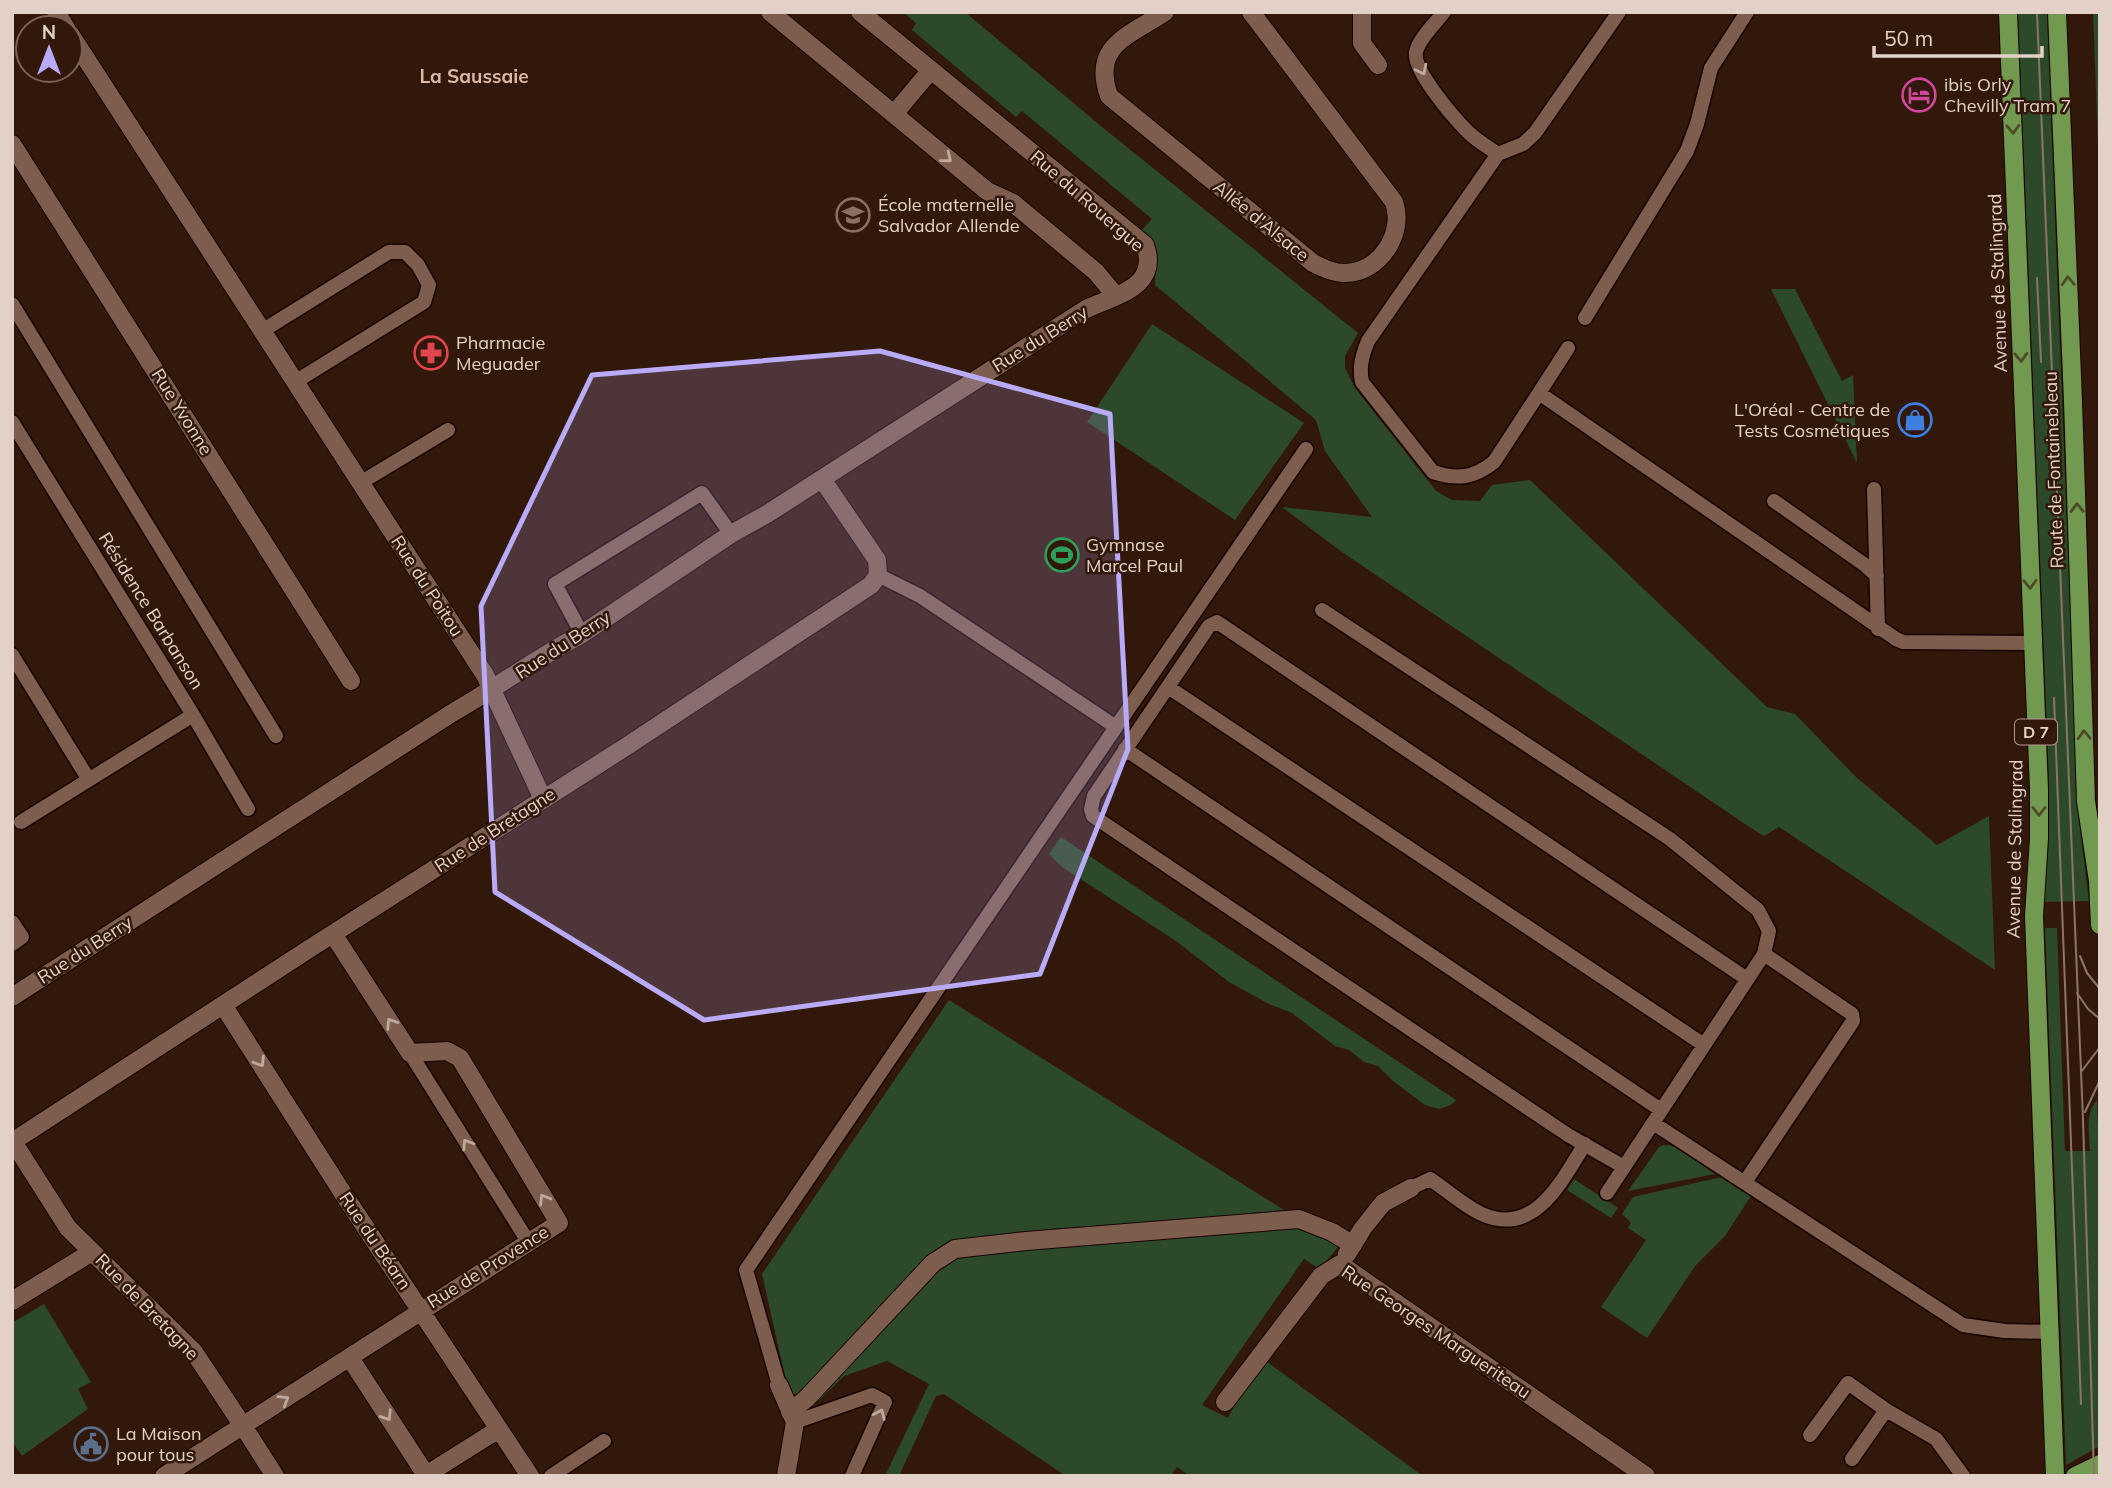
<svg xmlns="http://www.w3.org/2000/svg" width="2112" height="1488" font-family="Mulish,sans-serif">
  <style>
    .green { fill: #2c4929 }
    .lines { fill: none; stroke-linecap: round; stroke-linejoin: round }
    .service-casing { stroke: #190300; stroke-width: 17 }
    .pedestrian-casing { stroke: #190300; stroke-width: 20 }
    .minor-casing { stroke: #190300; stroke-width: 20 }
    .primary-casing { stroke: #190300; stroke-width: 20 }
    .service { stroke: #7d5e4e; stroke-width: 14 }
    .pedestrian { stroke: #7d5e4e; stroke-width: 18 }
    .minor { stroke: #7d5e4e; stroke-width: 18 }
    .primary { stroke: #729950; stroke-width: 18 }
    .tram { stroke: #8b756a; stroke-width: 2 }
    .oneway { stroke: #bfa99d }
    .oneway2 { stroke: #4c4c26 }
    .marked { fill: #b9abf7; fill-opacity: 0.2; stroke: #b9abf7; stroke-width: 5; stroke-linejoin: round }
    .labels { text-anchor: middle; stroke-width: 5; stroke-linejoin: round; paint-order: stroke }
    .shield { fill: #32180a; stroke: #ae9a8f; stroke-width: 2 }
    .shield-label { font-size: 16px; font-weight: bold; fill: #e3d1c8 }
    .poi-label { font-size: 18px; fill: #e3d1c8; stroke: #32180a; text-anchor: start }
    .street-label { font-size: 18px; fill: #e3d1c8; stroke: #32180a }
    .neighbourhood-label { font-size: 19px; font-weight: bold; fill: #dcb9a7; stroke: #32180a }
  </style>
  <rect width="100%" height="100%" fill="#32180a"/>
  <!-- green -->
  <path class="green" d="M903 12H965L1102 127 1358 333 1345 356V368L1355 388 1436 491 1452 500 1480 501 1492 485 1530 480 1767 707 1795 714 1856 777 1937 845 1989 816 1995 970 1779 827 1764 836 1751 828 1342 552 1282 507 1372 517 1325 451 1316 420 1155 285 1156 257 1141 231 1152 219 1022 111 1016 117 912 30 916 23Z
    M2018 12H2047L2078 813 2089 901 2043 902 2049 826V780Z
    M2093 12H2100V195Z
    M1771 289H1795L1842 381 1853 375 1857 463Z
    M1152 324 1304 423 1235 520 1087 422Z
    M1061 837 1456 1100 1451 1105 1439 1109 1425 1105 1393 1081 1378 1066 1364 1062 1349 1050 1335 1046 1292 1013 1269 1004 1229 982 1176 941 1062 867 1049 854Z
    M2045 928H2057L2065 1151H2090C2089 1134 2085 1114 2097 1100L2100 1179V1446L2066 1465Z
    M949 1000 1327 1237 1338 1247 1320 1269 1304 1259 1202 1405 1228 1418 1243 1389 1266 1361 1423 1476H1190L1177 1467 1170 1476H1066L944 1394 936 1396 899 1476H885L929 1384 887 1361 844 1376 811 1408 799 1394H789L762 1274Z
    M1664 1145 1675 1146 1715 1174 1628 1191 1659 1147Z
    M1722 1177 1751 1196 1725 1236 1695 1266 1647 1338 1601 1307 1646 1240 1628 1228 1631 1223 1622 1214 1633 1197Z
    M1574 1179 1618 1208 1611 1218 1567 1190Z
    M44 1304 91 1382 78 1389 88 1409 22 1456 12 1441V1323Z"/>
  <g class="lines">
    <defs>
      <path id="service" d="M1444 12C1436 23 1419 38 1416 52 1412 70 1455 119 1468 132 1477 141 1488 147 1498 154
        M1619 12 1535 133 1523 144 1498 154 1368 341C1362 356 1359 367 1362 382L1433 472C1457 480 1474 478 1494 462L1539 393 1896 639 1903 642 2033 643
        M12 304 276 736
        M1585 318 1687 151 1697 124 1711 68 1747 12
        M262 331 389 252H405L418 265 429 285 424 302 295 382
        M1539 393 1568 348
        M12 422 193 715 21 822
        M360 483 448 430
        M1874 489 1878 629
        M1774 501 1865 565 1877 576
        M878 575 920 596 1116 727 1306 449
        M1322 610 1670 839 1758 910 1769 931 1764 954 1607 1193
        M582 634 555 584 702 493 731 534
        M12 655 89 780
        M1168 687 1704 1045
        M193 715 248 809
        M1125 749 1661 1110
        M12 922 22 937 12 944
        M410 1053 529 1243
        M1653 1123 1963 1325 2005 1331 2051 1332
        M1624 1167 1568 1135 1093 816 1091 809 1094 796 1209 626 1217 622 1747 979
        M1745 1182 1853 1021 1852 1014 1764 954
        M1411 1188 1430 1179C1447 1190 1465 1207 1484 1215 1536 1236 1562 1180 1585 1144
        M779 1385 746 1270 1116 727
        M795 1422 872 1395 885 1402 852 1476
        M1810 1435 1848 1383 1886 1410 1936 1439 1963 1476
        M1852 1459 1886 1410
        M551 1476 604 1441"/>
      <path id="pedestrian" d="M68 1228 194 1352 243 1426
        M12 1301 92 1252"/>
      <path id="minor" d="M56 12 66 28
        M770 12 987 191 1013 203 1096 272 1115 295
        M1165 12C1129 36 1091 45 1109 96L1313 263C1323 268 1333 273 1345 273 1380 273 1405 233 1394 202L1251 12
        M1362 12V43L1378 65
        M70 34 485 675 543 799
        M894 114 931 70
        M12 144 351 681
        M12 997 452 713C496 688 537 658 582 634L731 534 767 514 1086 309C1116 295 1160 287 1145 245L860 12
        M223 1005 344 1195 530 1476
        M12 1140 68 1228
        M12 1142 309 949 627 746 871 585 878 575 877 560 822 479
        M1347 1254 1363 1228 1383 1203 1411 1188
        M350 1358 426 1475 499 1429
        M779 1385 795 1422 786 1476
        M1225 1402 1321 1276 1340 1264 1646 1476
        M790 1412 807 1398 933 1263 955 1249 1026 1241 1299 1219 1332 1232 1353 1245
        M243 1426 275 1476
        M164 1476 559 1223 460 1058 447 1051 410 1053 333 934"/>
      <path id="primary" d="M2008 12 2039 790V838L2034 916 2055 1476
        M2057 12 2073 401 2086 801 2098 881 2100 925
        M2075 1476 2100 1464"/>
    </defs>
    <!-- service casing -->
    <use href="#service" class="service-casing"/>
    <!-- pedestrian casing -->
    <use href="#pedestrian" class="pedestrian-casing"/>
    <!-- minor casing -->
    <use href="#minor" class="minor-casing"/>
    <!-- primary casing -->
    <use href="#primary" class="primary-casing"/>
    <!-- service -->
    <use href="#service" class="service"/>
    <!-- pedestrian -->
    <use href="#pedestrian" class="pedestrian"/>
    <!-- minor -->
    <use href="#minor" class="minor"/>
    <!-- primary -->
    <use href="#primary" class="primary"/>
    <!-- tram -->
    <path class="tram" d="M2037 12 2083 1119 2094 1476
      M2037 278 2041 362
      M2054 698 2081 1404
      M2080 956 2087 973 2100 989
      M2077 993 2088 1009 2100 1019
      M2081 1072 2100 1047
      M2085 1112 2100 1080"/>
  </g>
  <!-- one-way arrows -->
  <defs><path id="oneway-chevron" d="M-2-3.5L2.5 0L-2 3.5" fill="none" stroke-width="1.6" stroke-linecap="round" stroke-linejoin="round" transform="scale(1.75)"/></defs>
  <g class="oneway">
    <use href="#oneway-chevron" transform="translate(1422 70) rotate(63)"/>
    <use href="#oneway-chevron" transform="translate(947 158) rotate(39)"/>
    <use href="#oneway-chevron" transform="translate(391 1023) rotate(-123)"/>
    <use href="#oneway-chevron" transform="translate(260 1062) rotate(58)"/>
    <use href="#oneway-chevron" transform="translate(467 1144) rotate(-122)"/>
    <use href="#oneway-chevron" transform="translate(544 1199) rotate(-121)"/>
    <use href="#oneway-chevron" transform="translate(284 1400) rotate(-32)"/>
    <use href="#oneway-chevron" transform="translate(880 1414) rotate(-66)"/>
    <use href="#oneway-chevron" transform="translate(387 1416) rotate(57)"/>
  </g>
  <g class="oneway2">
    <use href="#oneway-chevron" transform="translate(2013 129) rotate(88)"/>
    <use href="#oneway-chevron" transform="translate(2068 281) rotate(-92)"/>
    <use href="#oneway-chevron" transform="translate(2021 357) rotate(88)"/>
    <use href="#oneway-chevron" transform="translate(2077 508) rotate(-92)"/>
    <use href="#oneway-chevron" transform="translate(2030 584) rotate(88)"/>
    <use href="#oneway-chevron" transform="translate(2084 735) rotate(-92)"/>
    <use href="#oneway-chevron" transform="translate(2039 811) rotate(90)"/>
  </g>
  <!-- marked area -->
  <path class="marked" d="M880 351 1110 414 1128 749 1040 974 704 1020 495 892 481 606 592 375Z"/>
  <!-- icons -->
  <defs>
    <symbol id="hotel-ring" viewBox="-11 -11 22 22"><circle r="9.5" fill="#32180a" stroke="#d1479c" stroke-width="1.5"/><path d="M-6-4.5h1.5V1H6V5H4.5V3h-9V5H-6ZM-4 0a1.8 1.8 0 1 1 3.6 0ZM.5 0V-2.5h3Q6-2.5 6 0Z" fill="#d1479c"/></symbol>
    <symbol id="school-ring" viewBox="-11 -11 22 22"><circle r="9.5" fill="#32180a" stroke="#8d6e63" stroke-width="1.5"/><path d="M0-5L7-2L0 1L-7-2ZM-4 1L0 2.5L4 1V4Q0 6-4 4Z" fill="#8d6e63"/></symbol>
    <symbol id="pharmacy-ring" viewBox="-11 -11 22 22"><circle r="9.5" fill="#32180a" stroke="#e0444e" stroke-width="1.5"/><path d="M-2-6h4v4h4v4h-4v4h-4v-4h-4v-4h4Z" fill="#e0444e"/></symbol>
    <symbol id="shop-ring" viewBox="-11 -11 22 22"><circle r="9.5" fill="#32180a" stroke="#3f7fe0" stroke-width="1.5"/><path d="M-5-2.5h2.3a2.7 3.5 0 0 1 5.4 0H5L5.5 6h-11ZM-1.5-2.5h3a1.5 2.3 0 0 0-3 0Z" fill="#3f7fe0"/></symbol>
    <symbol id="stadium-ring" viewBox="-11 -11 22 22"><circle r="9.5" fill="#32180a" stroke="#2e9e5b" stroke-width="1.5"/><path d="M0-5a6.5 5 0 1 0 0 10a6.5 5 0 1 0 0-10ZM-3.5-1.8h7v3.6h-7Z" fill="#2e9e5b"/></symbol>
    <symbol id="civic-ring" viewBox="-11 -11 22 22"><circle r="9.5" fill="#32180a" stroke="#5c6f8a" stroke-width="1.5"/><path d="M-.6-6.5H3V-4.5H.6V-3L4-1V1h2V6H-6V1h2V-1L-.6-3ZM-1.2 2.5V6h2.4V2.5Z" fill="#5c6f8a"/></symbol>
  </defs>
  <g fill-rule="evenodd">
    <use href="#hotel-ring" x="1900" y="76" width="38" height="38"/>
    <use href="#school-ring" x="834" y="196" width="38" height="38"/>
    <use href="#pharmacy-ring" x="412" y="334" width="38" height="38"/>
    <use href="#shop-ring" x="1896" y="401" width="38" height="38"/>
    <use href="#stadium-ring" x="1043" y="536" width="38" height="38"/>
    <use href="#civic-ring" x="72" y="1425" width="38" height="38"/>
  </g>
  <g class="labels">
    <!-- shield labels -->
    <rect class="shield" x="2015" y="719.5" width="42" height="25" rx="5"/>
    <g class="shield-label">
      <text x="2036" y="738">D 7</text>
    </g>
    <!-- poi labels -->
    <g class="poi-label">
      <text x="1944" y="91">ibis Orly<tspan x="1944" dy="21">Chevilly Tram 7</tspan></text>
      <text x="878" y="211">École maternelle<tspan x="878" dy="21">Salvador Allende</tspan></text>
      <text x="456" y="349">Pharmacie<tspan x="456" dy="21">Meguader</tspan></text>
      <text x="1890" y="416" text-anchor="end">L'Oréal - Centre de<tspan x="1890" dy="21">Tests Cosmétiques</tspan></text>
      <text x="1086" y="551">Gymnase<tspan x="1086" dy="21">Marcel Paul</tspan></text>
      <text x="116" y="1440">La Maison<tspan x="116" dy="21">pour tous</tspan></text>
    </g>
    <!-- street labels -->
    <g class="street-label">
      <text transform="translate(1087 201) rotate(41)" y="6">Rue du Rouergue</text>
      <text transform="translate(1261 221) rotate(39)" y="6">Allée d'Alsace</text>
      <text transform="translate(1998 283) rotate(-92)" y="6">Avenue de Stalingrad</text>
      <text transform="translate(1040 339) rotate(-32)" y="6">Rue du Berry</text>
      <text transform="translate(182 412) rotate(58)" y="6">Rue Yvonne</text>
      <text transform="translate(2054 470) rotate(-92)" y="6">Route de Fontainebleau</text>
      <text transform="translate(427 586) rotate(57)" y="6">Rue du Poitou</text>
      <text transform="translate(151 611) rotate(58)" y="6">Résidence Barbanson</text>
      <text transform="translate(563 645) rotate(-33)" y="6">Rue du Berry</text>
      <text transform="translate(495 830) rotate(-33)" y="6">Rue de Bretagne</text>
      <text transform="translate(2015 849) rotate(-89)" y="6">Avenue de Stalingrad</text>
      <text transform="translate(85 950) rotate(-33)" y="6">Rue du Berry</text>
      <text transform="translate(375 1241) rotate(56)" y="6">Rue du Béarn</text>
      <text transform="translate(488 1267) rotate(-32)" y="6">Rue de Provence</text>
      <text transform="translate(147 1307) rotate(46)" y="6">Rue de Bretagne</text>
      <text transform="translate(1436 1332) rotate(34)" y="6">Rue Georges Margueriteau</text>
    </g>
    <!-- neighbourhood labels -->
    <g class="neighbourhood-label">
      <text x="474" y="83">La Saussaie</text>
    </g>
  </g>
  <!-- border -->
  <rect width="2112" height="1488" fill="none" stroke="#e3d1c8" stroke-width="28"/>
  <!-- north arrow -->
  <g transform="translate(49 49)"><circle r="33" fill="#32180a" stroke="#796256" stroke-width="2"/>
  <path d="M0-5L12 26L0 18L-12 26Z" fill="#b9abf7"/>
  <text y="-10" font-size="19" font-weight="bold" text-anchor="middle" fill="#e3d1c8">N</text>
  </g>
  <!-- scale -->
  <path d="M1874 46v10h168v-10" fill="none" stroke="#e3d1c8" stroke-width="3.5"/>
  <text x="1884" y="46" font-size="21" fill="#e3d1c8" stroke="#32180a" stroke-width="5" paint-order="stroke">50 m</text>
</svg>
